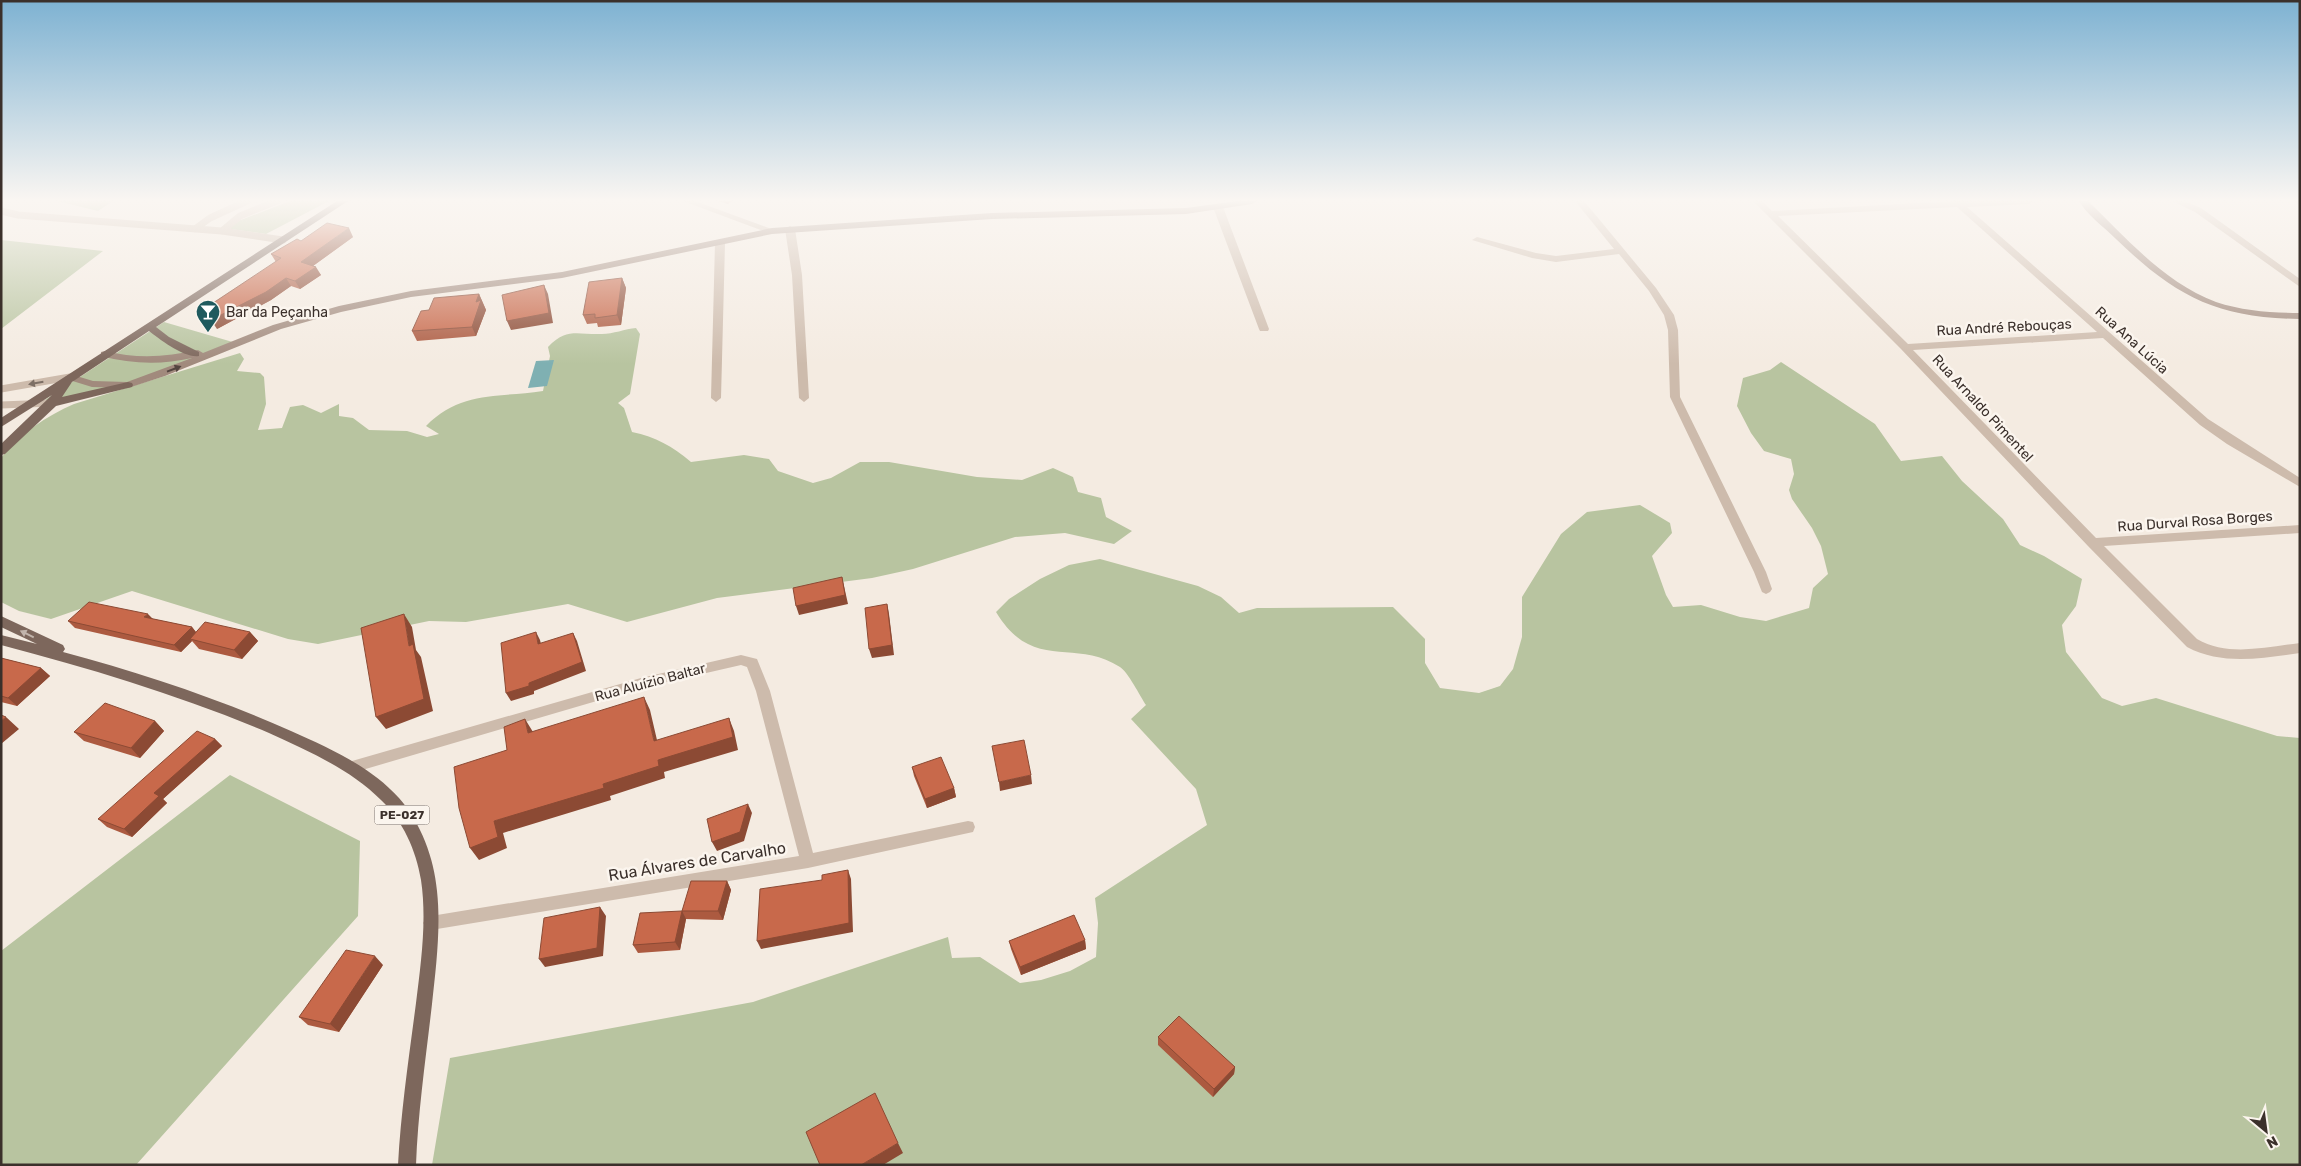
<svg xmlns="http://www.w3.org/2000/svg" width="2301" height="1166" font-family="Rubik,sans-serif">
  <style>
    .green { fill: #b8c4a0 }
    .water { fill: #7fb0b2 }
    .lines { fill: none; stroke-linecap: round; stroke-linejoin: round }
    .lane { stroke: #cdbbac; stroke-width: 7 }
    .street { fill: #cdbbac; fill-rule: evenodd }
    .secondary { fill: #a18a7d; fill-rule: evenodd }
    .primary { fill: #7d675c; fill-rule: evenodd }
    .wall { fill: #ac5a40 }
    .shaded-wall { fill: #8c4a34 }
    .building { fill: #c8694b; stroke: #8c4a34 }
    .oneway { fill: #544640 }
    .oneway2 { fill: #7d6f65 }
    .oneway3 { fill: #c2b5ac }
    .labels { text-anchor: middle; stroke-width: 5; stroke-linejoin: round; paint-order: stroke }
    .shield { fill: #fbf5ee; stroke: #756b66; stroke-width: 1 }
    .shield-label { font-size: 12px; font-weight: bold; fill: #3b302b }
    .poi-label { font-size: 14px; fill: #3b302b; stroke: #fbf5ee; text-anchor: start }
    .street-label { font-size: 14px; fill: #3b302b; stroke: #fbf5ee }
    .near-street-label { font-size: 16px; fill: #3b302b; stroke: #fbf5ee }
  </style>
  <rect width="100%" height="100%" fill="#f4ebe1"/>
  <!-- green -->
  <path class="green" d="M57 201H113L98 211Z
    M290 201H329L266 234 230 229 233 223Z
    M1 240 103 251 1 329Z
    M164 322 236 343 161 374 34 407Z
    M636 328 640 334 630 394 618 403 624 408 632 432C656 437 672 446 691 462L744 455 769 459 778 471 813 483 831 478 860 462H889L977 477 1022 480 1053 468 1073 477 1078 492 1101 498 1106 517 1132 531 1114 544 1065 533 1015 537 913 569 872 578 717 598 627 622 568 604 466 622 429 621 318 644 288 639 132 591 51 619 19 611 1 602V458C20 434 46 416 74 404L240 353 244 359 237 371 260 373 264 377 266 404 258 430 282 428 290 407 303 405 321 413 339 404V416L353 418 369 430 407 431 427 437 439 434 426 426C461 390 499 398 543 391L550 356 548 347C567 327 578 335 602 334 613 334 625 329 636 328Z
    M1781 362 1875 424 1901 461 1942 456 1962 481 2003 519 2020 545 2044 556 2082 579 2076 606 2062 625 2066 652 2102 698 2122 706 2156 698 2277 736 2300 738V1165H432L450 1058 753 1002 948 937 952 958 980 957 1020 983 1041 980 1070 971 1096 957 1098 923 1095 898 1207 825 1196 789 1131 719 1146 705C1140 696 1128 672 1120 667 1074 637 1033 673 996 612L1009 599 1040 579 1069 565 1100 559 1198 586 1221 597 1239 613 1257 608 1393 607 1425 639V663L1440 688 1479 693 1500 686 1513 669 1522 637V597L1561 534 1587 512 1640 505 1670 523 1672 533 1652 556 1666 595 1673 607 1701 605 1740 617 1766 621 1809 608 1813 588 1828 574 1821 546 1812 528 1792 499 1789 490 1794 474 1791 459 1764 451 1751 433 1737 406 1743 378 1770 370Z
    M230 775 360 841 358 916 136 1165H1V951Z"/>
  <!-- water -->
  <path class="water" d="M554 360 547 386 528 388 536 361Z"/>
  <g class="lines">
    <!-- lane -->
    <path class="lane" d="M1 211 18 215 222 231 283 240
      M195 229 210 218 247 201
      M222 231 240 216 277 201
      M1 389 70 377
      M1 405 52 403"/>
    <!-- street -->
    <path class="street" d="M683 201H695L777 231 772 234 769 233Z
      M1575 201H1584L1656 288 1674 315 1678 330 1680 397 1766 572 1772 589 1770 592 1766 594 1762 592 1754 572 1670 397 1668 330 1664 315 1649 291 1619 254 1556 262 1532 258 1472 240 1477 237 1536 253 1556 256 1614 249Z
      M1753 201H1762L1772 211 1956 201H2033L2029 204 1967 207 2208 419 2300 478V487L2227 444 2200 425 2103 338 1913 350 2096 538 2300 525V533L2104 546 2197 639C2228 657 2266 647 2300 643V653C2262 658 2223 666 2187 647L2088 546 1901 349ZM1957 207 2097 332 1908 344 1778 216Z
      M2172 201H2184L2201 208 2300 279V287L2195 212Z
      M2293 201H2300V205Z
      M1218 204 1223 207 1269 329 1268 331H1260L1259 329 1213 207Z
      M790 226 795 229 802 275 809 398 804 402 799 398 792 275 785 229Z
      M720 240 725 243 721 398 716 402 711 398 715 243Z
      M741 655 757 659 770 691 813 853 968 821 973 822 975 827 973 832 808 868 431 930 426 928 423 923 426 918 431 916 799 856 756 691 747 667 741 665 641 688 352 773 347 771 345 767 347 763 352 761 641 678Z"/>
    <!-- secondary -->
    <path class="secondary" d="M1237 201H1257L1252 204 1186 214 992 219 772 234 562 278 411 297 341 312 281 329 165 376 128 388 92 387 66 379 65 377 70 374 93 381 127 382 192 358C161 365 132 364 101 356V352L105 351C137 359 166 357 198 350L203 353 273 325 339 306 411 291 562 272 772 228 992 213 1186 208Z
      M2079 201H2088C2126 238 2165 283 2216 302 2243 311 2272 313 2300 313V319C2216 318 2175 296 2116 239 2104 227 2086 214 2079 201Z"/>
    <!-- primary -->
    <path class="primary" d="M337 201H348L156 327 169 337 199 352V356C186 359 159 339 149 331L72 382 62 397 128 382 132 383 133 385 132 387 56 406 5 454 1 455V444L52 395 1 427V418Z
      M1 616 63 645 65 649 63 652C141 673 217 698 291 731 329 748 370 766 399 798 421 823 434 858 437 891 441 928 436 967 432 1004 426 1057 418 1111 416 1165H398C401 1110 409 1057 416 1003 421 963 427 920 421 880 416 850 403 821 381 800 350 769 308 751 269 733 182 696 92 669 1 645V635L37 644 1 627Z"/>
  </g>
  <!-- wall -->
  <path class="wall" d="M718 201H732L728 204Z
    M353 237 313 266 321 275 300 289 291 286 271 300 217 329 276 262 271 254 301 241Z
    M622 278 626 288 621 325 598 327 597 323 587 324 583 315Z
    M479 294 486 310 476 336 417 341 412 331 429 310Z
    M153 619 192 627 196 632H250L258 641 242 659 199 649 192 641 181 652 75 628 68 621Z
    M1 658 41 668 50 676 17 706 1 702Z
    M155 721 164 731 140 758 84 741 74 732Z
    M215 739 222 746 163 799 167 803 132 837 107 827 98 819Z
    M912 767 954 788 956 797 927 808 914 776Z
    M727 881 731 890 723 920 686 919 680 950 638 953 633 945 682 911Z
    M1085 940 1086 949 1021 975 1011 949 1009 941Z
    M383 965 339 1032 308 1025 299 1017Z
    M1158 1037 1235 1067 1234 1074 1213 1097 1158 1045Z"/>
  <!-- shaded-wall -->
  <path class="shaded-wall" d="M349 228 353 237 306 271 301 262Z
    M316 267 321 275 300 289 295 281Z
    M286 278 291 286 271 300 217 329 211 320Z
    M622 278 626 288 621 325 617 315Z
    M544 285 548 294 553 323 511 330 507 321Z
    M479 294 486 310 476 336 472 327 476 302Z
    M842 577 848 604 799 615 796 606Z
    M887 604 889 614 894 655 872 658 869 649Z
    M148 614 155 621 144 617Z
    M404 614 412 627 416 650 421 657 433 711 386 729 376 717 409 646Z
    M192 627 198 635 190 639 192 641 181 652 174 645Z
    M250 632 258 641 242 659 234 650Z
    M536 632 540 640 543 652 538 644Z
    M573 633 577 641 586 671 534 691V694L511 701 506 693 529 683Z
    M41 668 50 676 17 706 8 698Z
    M644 697 650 710 660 753 654 741Z
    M6 717 19 729 1 744V721Z
    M729 718 734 731 738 750 664 772 665 778 610 796 611 800 503 833 507 848 479 860 470 848 494 821 603 784 658 760Z
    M525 719 533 732 528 733Z
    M155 721 164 731 140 758 131 748Z
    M215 739 222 746 163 799 167 803 132 837 124 829 154 793Z
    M1031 775 1032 784 1000 791 999 782Z
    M954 788 956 797 927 808 925 799Z
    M748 804 752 813 744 841 717 851 712 842Z
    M848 870 851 879 853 932 761 949 757 941Z
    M727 881 731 890 723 920 718 911Z
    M600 907 606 916 603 956 545 967 539 959Z
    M682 911 686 919 680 950 675 942Z
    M1085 940 1086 949 1021 975 1020 967Z
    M375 956 383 965 339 1032 330 1024Z
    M1235 1067 1234 1074 1213 1097 1214 1089Z
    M898 1143 903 1153 883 1165H861Z"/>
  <!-- building -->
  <path class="building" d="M327 223 349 228 301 262 316 267 295 281 286 278 266 292 211 320 204 309 281 258 271 254 297 239 301 241Z
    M622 278 617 315 595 318V314L583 315 589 282Z
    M544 285 549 313 507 321 502 295Z
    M479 294 476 302 481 300 472 327 412 331 421 311 429 310 434 298Z
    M842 577 845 595 796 606 793 588Z
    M89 602 148 614 144 617 192 627 174 645 68 621Z
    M887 604 892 645 869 649 865 608Z
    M404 614 409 646 413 644 424 699 376 717 361 628Z
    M205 622 250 632 234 650 190 639Z
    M536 632 538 644 573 633 582 662 529 683V686L506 693 501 643Z
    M1 658 41 668 8 698 1 696Z
    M644 697 654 741 729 718 733 737 658 760 659 766 603 784 604 788 494 821 498 837 470 848 459 808 454 767 507 750 504 727 525 719 528 733Z
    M105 703 155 721 131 748 74 732Z
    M1 715 6 717 1 721Z
    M197 731 215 739 154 793 159 796 124 829 98 819Z
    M1024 740 1031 775 999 782 992 746Z
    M941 757 954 788 925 799 912 767Z
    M748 804 740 832 712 842 707 819Z
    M848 870 849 923 757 941 760 889 822 880V875Z
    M691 881H727L718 911H682Z
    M600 907 597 948 539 959 544 918Z
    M682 911 675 942 633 945 640 913Z
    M1074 915 1085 940 1020 967 1009 941Z
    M346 950 375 956 330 1024 299 1017Z
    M1179 1016 1235 1067 1214 1089 1158 1037Z
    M875 1093 898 1143 861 1165H820L806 1132Z"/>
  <!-- one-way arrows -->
  <defs><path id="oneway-solid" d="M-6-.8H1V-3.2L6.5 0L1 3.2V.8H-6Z" transform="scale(1.25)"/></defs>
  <use class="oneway" href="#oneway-solid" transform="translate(174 369) rotate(-21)"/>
  <use class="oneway2" href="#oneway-solid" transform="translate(36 383) rotate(170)"/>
  <use class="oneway3" href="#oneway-solid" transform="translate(27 634) rotate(-154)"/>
  <!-- sky -->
  <linearGradient id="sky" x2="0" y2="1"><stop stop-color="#7eb2d2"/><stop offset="0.55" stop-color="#faf6f2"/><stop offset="1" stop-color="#faf6f2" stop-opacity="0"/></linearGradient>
  <rect width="2301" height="364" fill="url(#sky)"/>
  <!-- icons -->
  <defs>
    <symbol id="bar-pin" viewBox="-11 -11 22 30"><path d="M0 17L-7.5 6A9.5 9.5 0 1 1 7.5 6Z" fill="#1f5a5e" stroke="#fbf5ee"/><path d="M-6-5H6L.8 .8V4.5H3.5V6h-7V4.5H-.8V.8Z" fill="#fff"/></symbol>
  </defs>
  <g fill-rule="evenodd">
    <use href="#bar-pin" x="194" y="298" width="28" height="38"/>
  </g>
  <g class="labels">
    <!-- shield labels -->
    <rect class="shield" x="374.5" y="805.5" width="55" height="19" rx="4"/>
    <g class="shield-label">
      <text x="402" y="819">PE-027</text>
    </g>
    <!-- poi labels -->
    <g class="poi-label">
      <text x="226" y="317">Bar da Peçanha</text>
    </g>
    <!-- street labels -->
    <g class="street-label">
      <text transform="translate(2004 327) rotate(-3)" y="5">Rua André Rebouças</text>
      <text transform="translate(2132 340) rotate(42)" y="5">Rua Ana Lúcia</text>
      <text transform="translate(1983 408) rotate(47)" y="5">Rua Arnaldo Pimentel</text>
      <text transform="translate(2195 521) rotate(-4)" y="5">Rua Durval Rosa Borges</text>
      <text transform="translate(650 682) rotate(-15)" y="5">Rua Aluízio Baltar</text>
    </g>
    <!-- near-street labels -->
    <g class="near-street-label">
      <text transform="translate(697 861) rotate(-9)" y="6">Rua Álvares de Carvalho</text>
    </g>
  </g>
  <!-- border -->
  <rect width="2301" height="1166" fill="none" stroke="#3b302b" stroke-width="5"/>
  <!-- north arrow -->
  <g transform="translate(2266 1131) rotate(151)" stroke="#fbf5ee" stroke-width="4" paint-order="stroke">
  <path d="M0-4L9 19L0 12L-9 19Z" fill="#3b302b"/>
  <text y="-8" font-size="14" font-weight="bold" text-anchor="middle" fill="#3b302b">N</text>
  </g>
</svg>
